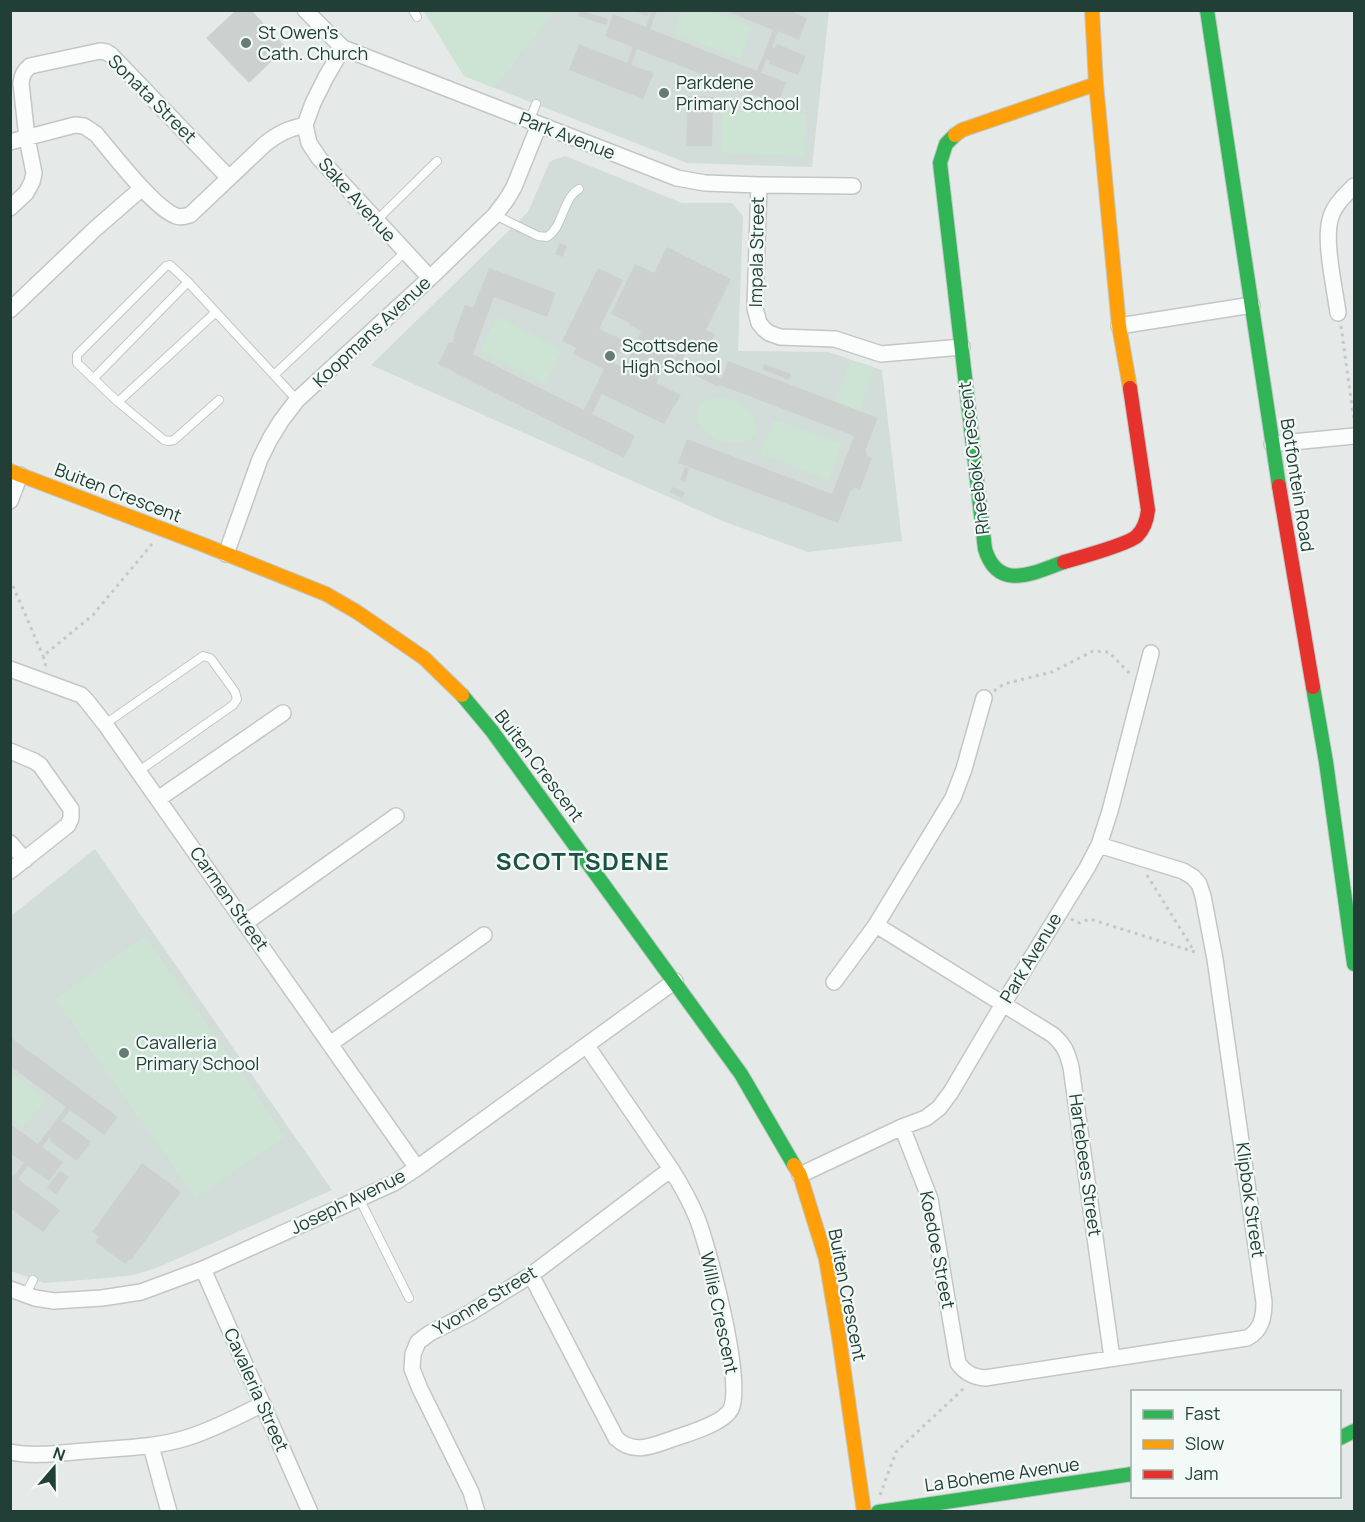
<svg xmlns="http://www.w3.org/2000/svg" width="1365" height="1522" font-family="Manrope,sans-serif">
  <style>
    .built { fill: #d2dcd8 }
    .green { fill: #cde4d4 }
    .building { fill: #ccd1cf; fill-rule: evenodd }
    .lines { fill: none; stroke-linecap: round; stroke-linejoin: round }
    .lane-casing { stroke: #c2c7c5; stroke-width: 10 }
    .street-casing { stroke: #c2c7c5; stroke-width: 18 }
    .fast-casing { stroke: #c0c8c5; stroke-width: 16 }
    .slow-casing { stroke: #c0c8c5; stroke-width: 16 }
    .jam-casing { stroke: #c0c8c5; stroke-width: 16 }
    .path { stroke: #c1cac7; stroke-width: 3; stroke-dasharray: 3 4.5; stroke-linecap: butt }
    .lane { stroke: #fbfcfc; stroke-width: 8 }
    .street { stroke: #fbfcfc; stroke-width: 15 }
    .fast { stroke: #30b455; stroke-width: 14 }
    .slow { stroke: #ff9f0a; stroke-width: 14 }
    .jam { stroke: #e5322d; stroke-width: 14 }
    .poi-dot { fill: #667b75; stroke: #f3f9f6; stroke-width: 2 }
    .labels { text-anchor: middle; stroke-width: 4.5; stroke-linejoin: round; paint-order: stroke }
    .poi-label { font-size: 18px; fill: #213f37; stroke: #f3f9f6; text-anchor: start }
    .street-label { font-size: 18px; fill: #213f37; stroke: #f3f9f6 }
    .district-label { font-size: 24px; font-weight: bold; letter-spacing: 1.5px; fill: #1c5246; stroke: #f3f9f6 }
  </style>
  <rect width="100%" height="100%" fill="#e5eae8"/>
  <!-- built -->
  <path class="built" d="M424 11H829L812 167 687 163 464 76Z
    M565 156 682 203H732L743 216 738 351 828 352 882 370 902 541 808 552 725 522 371 365 528 212 550 161Z
    M95 849 332 1190 159 1267 134 1275 108 1278 44 1283 11 1271V916Z"/>
  <!-- green -->
  <path class="green" d="M424 11H554L494 88 464 76Z
    M682 11H710L752 27 740 59 673 33Z
    M722 112 806 114 805 156 721 153Z
    M497 317 562 350 545 384 480 351Z
    M851 360 873 367 860 411 835 402Z
    M711 398C722 397 733 398 743 405 755 414 765 436 745 442 712 451 677 410 711 398Z
    M774 419 842 444 829 480 761 454Z
    M145 936 285 1136 196 1198 55 999Z
    M11 1072 46 1098 23 1128 11 1119Z"/>
  <!-- building -->
  <path class="building" d="M236 10H251L286 47 249 83 206 38Z
    M580 10 608 19 606 25 578 16Z
    M657 10 650 29 757 71 773 30 724 10H788L807 18 799 40 778 31 772 47 775 48 777 44 806 56 798 75 769 64 770 61 767 59 761 73 786 82 778 104 637 49 631 65 654 73 643 99 569 70 579 44 627 63 633 47 605 36 613 14 646 27 651 13 649 12 647 16 633 10Z
    M688 96 713 97 712 146H686Z
    M559 243 567 246 563 257 555 254Z
    M667 247 731 279 706 330 715 334 706 352 690 344 682 360 722 379 728 361 878 418 865 451 867 452 866 455 872 458 860 490 854 487 852 491 851 490 838 523 678 463 687 439 832 494 854 436 720 385 719 387 667 362 656 383 681 395 676 404H675L664 424 602 394 592 414 635 436 624 458 438 364 449 342 452 343 455 337H453L465 305 473 308 489 268 556 293 547 317 494 297 473 354 584 410 604 369 573 354 576 348 562 341 598 268 623 280 599 329 625 341 614 363 648 380 649 378 625 366 641 331 629 325 630 323 611 314 635 264 654 273ZM670 345 679 350 676 357 667 352Z
    M764 364 791 374 789 380 762 369Z
    M685 467 689 469 685 482 680 480Z
    M673 487 685 493 682 498 670 492Z
    M10 1037 118 1117 104 1135 70 1110 61 1122 63 1123 64 1122 91 1142 77 1161 50 1141 51 1140 49 1138 42 1147 63 1162 49 1181 28 1166 18 1179 60 1210 43 1232 10 1208V1174L14 1176 24 1163 10 1153V1124L38 1144 66 1107 10 1066Z
    M142 1163 181 1192 131 1260 129 1259 125 1264 95 1242 99 1237 92 1232Z
    M60 1170 69 1177 56 1194 47 1188Z"/>
  <g class="lines">
    <defs>
      <path id="lane" d="M413 10 417 17
        M529 121 536 104
        M495 215 538 236 547 237C564 226 562 199 579 189
        M377 220 437 161
        M274 375 405 252
        M93 379 188 282
        M219 400 174 440 168 441 164 440 118 402 77 363V355L166 266 170 265 188 282 297 400
        M118 402 216 312
        M105 724 203 656 210 658 212 660 235 692 237 699 233 705 139 771
        M359 1198 409 1298
        M25 1295 33 1280"/>
      <path id="street" d="M305 10 343 48 677 178 705 183 759 185 853 186
        M343 48 326 77 313 103 305 125 309 143 319 158 430 278
        M10 142 75 125 84 126 96 134C113 154 154 208 176 216 181 218 185 216 190 215L265 144C279 133 288 129 305 125
        M759 185 755 308 759 323 764 329 769 333 780 337 835 339 881 354 962 347
        M10 208 26 193 32 182 34 173 27 138 21 83C22 75 24 71 30 66L100 51 106 52 111 55 229 178
        M10 310 95 229 142 188
        M1338 313C1335 289 1324 243 1330 220 1333 206 1345 195 1354 186
        M1119 326 1252 305
        M1272 444 1354 436
        M10 501 20 475
        M226 554 260 459 270 439 281 421 297 400 430 278 495 215 507 199 514 187 539 125
        M10 669 81 695 86 700 105 724 417 1168
        M10 751 34 761 40 765 71 809V818L68 825 10 871
        M158 799 283 713
        M10 843 25 860
        M245 923 396 816
        M876 925 1053 1035C1065 1046 1067 1052 1071 1067L1112 1358
        M834 982 876 925 953 798 964 769 984 698
        M330 1044 484 935
        M902 1127 930 1199 958 1363C965 1373 973 1377 985 1378L1247 1338C1261 1331 1264 1318 1264 1302L1215 959 1203 896 1199 884 1193 877 1183 871 1099 845
        M800 1175 902 1127 926 1118 939 1108 951 1092 1003 1004 1087 868 1099 845 1110 811 1151 653
        M203 1269 310 1512
        M531 1275 616 1438C634 1456 654 1445 675 1438 690 1433 724 1423 731 1409 744 1381 709 1249 697 1218 690 1201 681 1185 671 1169L587 1046
        M10 1289 35 1298 54 1301 102 1298 141 1292 203 1269 394 1183 417 1168 675 981
        M151 1446 169 1512
        M10 1452C35 1457 60 1453 85 1451 118 1448 154 1448 186 1438 213 1430 238 1416 263 1404
        M477 1512 471 1492 420 1389 412 1369 413 1354 418 1342 430 1333 468 1314 531 1275 671 1169"/>
      <path id="fast" d="M1207 10 1279 486
        M955 135 946 144 940 163 985 549C998 592 1033 573 1064 562
        M1313 687 1326 762 1354 964
        M462 695 492 731 741 1074 794 1165
        M1340 1438 1354 1431
        M878 1512 1132 1474"/>
      <path id="slow" d="M1092 10 1096 84 1119 326 1130 388
        M955 135 962 130 1096 84
        M10 471 204 545 326 594 357 612 424 658 462 695
        M794 1165 800 1175 826 1259 839 1337 864 1512"/>
      <path id="jam" d="M1279 486 1313 687
        M1064 562C1078 558 1129 544 1137 536 1144 529 1147 520 1148 510L1130 388"/>
    </defs>
    <!-- lane casing -->
    <use href="#lane" class="lane-casing"/>
    <!-- street casing -->
    <use href="#street" class="street-casing"/>
    <!-- fast casing -->
    <use href="#fast" class="fast-casing"/>
    <!-- slow casing -->
    <use href="#slow" class="slow-casing"/>
    <!-- jam casing -->
    <use href="#jam" class="jam-casing"/>
    <!-- path -->
    <path class="path" d="M1341 326 1354 421
      M10 579 43 656
      M45 666 46 663 43 656 93 615 152 544
      M994 691 1004 684 1052 672 1093 651 1109 652 1131 675
      M1147 875 1194 951
      M1071 919 1079 923 1090 919 1198 953
      M880 1495 896 1452 963 1389 964 1387"/>
    <!-- lane -->
    <use href="#lane" class="lane"/>
    <!-- street -->
    <use href="#street" class="street"/>
    <!-- fast -->
    <use href="#fast" class="fast"/>
    <!-- slow -->
    <use href="#slow" class="slow"/>
    <!-- jam -->
    <use href="#jam" class="jam"/>
  </g>
  <!-- markers -->
  <g class="poi-dot">
    <circle cx="246" cy="43" r="6"/>
    <circle cx="664" cy="93" r="6"/>
    <circle cx="610" cy="356" r="6"/>
    <circle cx="124" cy="1053" r="6"/>
  </g>
  <g class="labels">
    <!-- poi labels -->
    <g class="poi-label">
      <text x="258" y="39">St Owen's<tspan x="258" dy="21">Cath. Church</tspan></text>
      <text x="676" y="89">Parkdene<tspan x="676" dy="21">Primary School</tspan></text>
      <text x="622" y="352">Scottsdene<tspan x="622" dy="21">High School</tspan></text>
      <text x="136" y="1049">Cavalleria<tspan x="136" dy="21">Primary School</tspan></text>
    </g>
    <!-- street labels -->
    <g class="street-label">
      <text transform="translate(152 99) rotate(45)" y="6">Sonata Street</text>
      <text transform="translate(567 136) rotate(21)" y="6">Park Avenue</text>
      <text transform="translate(357 200) rotate(48)" y="6">Sake Avenue</text>
      <text transform="translate(757 252) rotate(-89)" y="6">Impala Street</text>
      <text transform="translate(372 332) rotate(-43)" y="6">Koopmans Avenue</text>
      <text transform="translate(974 458) rotate(-97)" y="6">Rheebok Crescent</text>
      <text transform="translate(1297 485) rotate(81)" y="6">Botfontein Road</text>
      <text transform="translate(118 493) rotate(21)" y="6">Buiten Crescent</text>
      <text transform="translate(539 766) rotate(53)" y="6">Buiten Crescent</text>
      <text transform="translate(229 899) rotate(55)" y="6">Carmen Street</text>
      <text transform="translate(1031 958) rotate(-59)" y="6">Park Avenue</text>
      <text transform="translate(1085 1165) rotate(82)" y="6">Hartebees Street</text>
      <text transform="translate(1250 1200) rotate(82)" y="6">Klipbok Street</text>
      <text transform="translate(348 1202) rotate(-26)" y="6">Joseph Avenue</text>
      <text transform="translate(937 1250) rotate(79)" y="6">Koedoe Street</text>
      <text transform="translate(847 1295) rotate(79)" y="6">Buiten Crescent</text>
      <text transform="translate(485 1301) rotate(-31)" y="6">Yvonne Street</text>
      <text transform="translate(719 1313) rotate(78)" y="6">Willie Crescent</text>
      <text transform="translate(256 1390) rotate(66)" y="6">Cavaleria Street</text>
      <text transform="translate(1002 1475) rotate(-8)" y="6">La Boheme Avenue</text>
    </g>
    <!-- district labels -->
    <g class="district-label">
      <text x="583" y="870">SCOTTSDENE</text>
    </g>
  </g>
  <!-- border -->
  <rect width="1365" height="1522" fill="none" stroke="#213f37" stroke-width="24"/>
  <!-- legend -->
  <rect x="1131" y="1390" width="210" height="108" fill="#f3f9f6" stroke="#9fafaa" stroke-width="1.5"/>
  <rect x="1143" y="1410" width="30" height="9" fill="#30b455" stroke="#9fafaa" stroke-width="1.5"/>
  <text x="1185" y="1420" font-size="18" fill="#213f37">Fast</text>
  <rect x="1143" y="1440" width="30" height="9" fill="#ff9f0a" stroke="#9fafaa" stroke-width="1.5"/>
  <text x="1185" y="1450" font-size="18" fill="#213f37">Slow</text>
  <rect x="1143" y="1470" width="30" height="9" fill="#e5322d" stroke="#9fafaa" stroke-width="1.5"/>
  <text x="1185" y="1480" font-size="18" fill="#213f37">Jam</text>
  <!-- north arrow -->
  <g transform="translate(54 1468) rotate(20)" stroke="#f3f9f6" stroke-width="4.5" paint-order="stroke">
  <path d="M0-4.5L10 22L0 15L-10 22Z" fill="#213f37"/>
  <text y="-9" font-size="16" font-weight="bold" text-anchor="middle" fill="#213f37">N</text>
  </g>
</svg>
